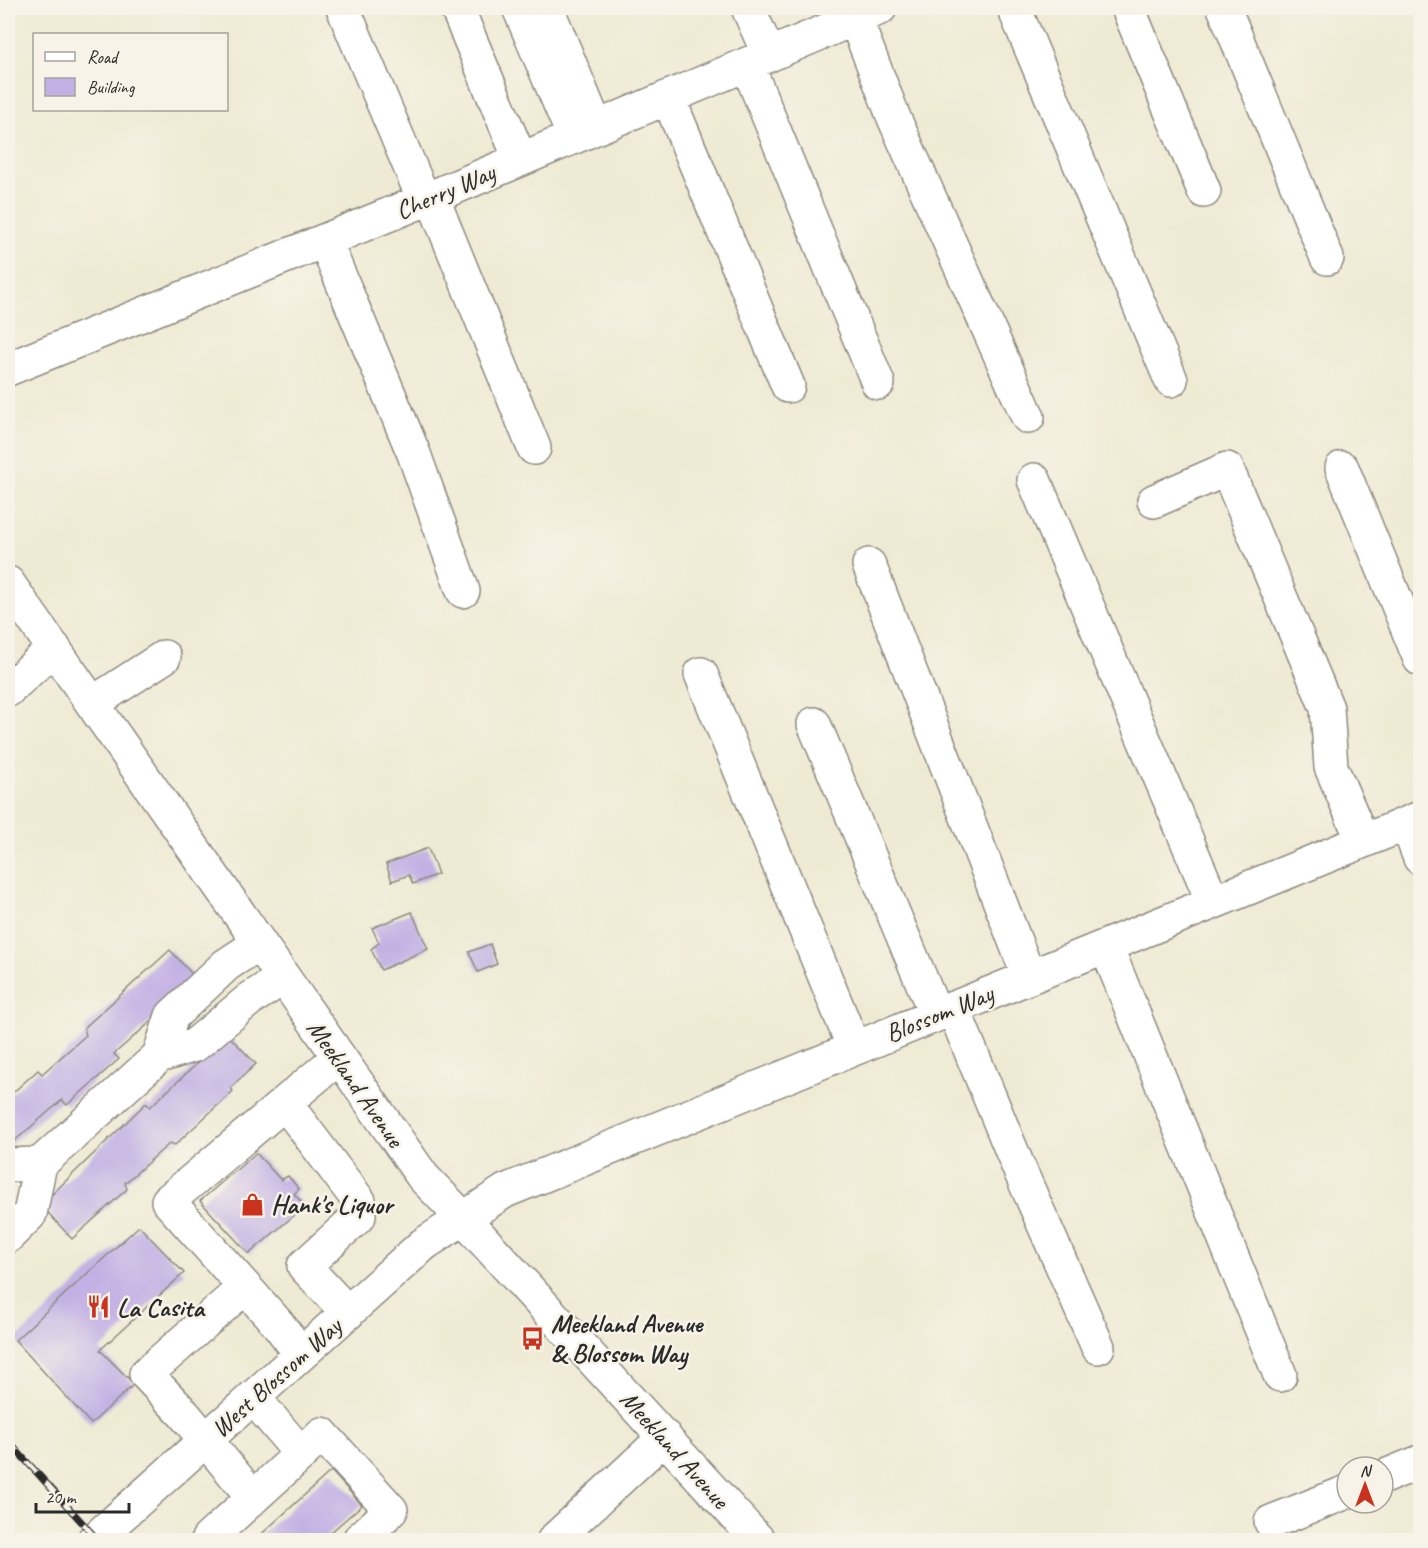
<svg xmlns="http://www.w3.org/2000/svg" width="1428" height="1548" font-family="Caveat,sans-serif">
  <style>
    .building { fill: #c3b0e4 }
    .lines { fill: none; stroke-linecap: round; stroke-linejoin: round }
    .minor-casing { stroke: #8d8a7f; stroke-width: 36 }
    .major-casing { stroke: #8d8a7f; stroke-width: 36 }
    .minor { stroke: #fff; stroke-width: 33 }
    .major { stroke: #fff; stroke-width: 33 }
    .rail-casing { stroke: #2b2b2b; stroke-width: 7 }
    .rail { stroke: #f7f3e8; stroke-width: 4.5; stroke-dasharray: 14; stroke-linecap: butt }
    .labels { text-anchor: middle; stroke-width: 5; stroke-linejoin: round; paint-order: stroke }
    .street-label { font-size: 26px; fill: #2b2b2b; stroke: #f7f3e8 }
    .poi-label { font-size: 26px; font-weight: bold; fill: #2b2b2b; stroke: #f7f3e8; text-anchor: start }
  </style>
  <rect width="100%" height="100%" fill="#f7f3e8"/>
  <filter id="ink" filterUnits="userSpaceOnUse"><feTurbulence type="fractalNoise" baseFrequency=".0167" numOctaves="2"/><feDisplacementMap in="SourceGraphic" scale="12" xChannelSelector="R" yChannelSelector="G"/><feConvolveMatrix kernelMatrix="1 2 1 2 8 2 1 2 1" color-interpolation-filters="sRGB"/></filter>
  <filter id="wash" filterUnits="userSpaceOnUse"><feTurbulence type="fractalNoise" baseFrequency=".008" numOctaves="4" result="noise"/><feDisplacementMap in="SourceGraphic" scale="24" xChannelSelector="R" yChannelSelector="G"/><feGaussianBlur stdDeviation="1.35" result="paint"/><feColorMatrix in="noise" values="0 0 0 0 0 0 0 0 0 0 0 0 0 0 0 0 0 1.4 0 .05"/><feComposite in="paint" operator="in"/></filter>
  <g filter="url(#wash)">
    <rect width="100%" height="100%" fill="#efead3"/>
    <g id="blocks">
      <!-- building -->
      <path class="building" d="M428 848 438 874 413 884 409 875 392 881 386 864Z
        M412 912 428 949 381 970 371 949 379 943 372 928Z
        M490 944 497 964 478 972 469 952Z
        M170 950 193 975 171 1004 114 1054 119 1059 67 1105 62 1100 10 1145 8 1142V1097L38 1070 42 1074 86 1035 84 1028Z
        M228 1035 256 1064 230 1088 233 1091 175 1145 170 1143 125 1183 127 1189 72 1239 41 1205 146 1103 150 1107Z
        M256 1153 281 1180 288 1176 299 1189 294 1194 305 1206 249 1254 200 1201Z
        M139 1226 184 1273 100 1350 134 1384 91 1424 15 1340Z
        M331 1471 362 1505 322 1540H255Z"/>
    </g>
  </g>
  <g filter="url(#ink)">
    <use href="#blocks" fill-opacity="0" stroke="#8d8a7f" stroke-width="1.5"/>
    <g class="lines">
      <defs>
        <path id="minor" d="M343 8 424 200
          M457 8 520 159
          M519 8 574 137
          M547 8 596 127
          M748 8 769 55
          M1014 8 1171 380
          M1128 8 1204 191
          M1224 8 1327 258
          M855 18 894 118 1028 417
          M747 64 878 383
          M668 97 788 386
          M432 197 534 448
          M325 241 414 454 463 591
          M8 369 432 197 880 8
          M1342 468 1420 659
          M1034 480 1213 902
          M1154 501 1227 469 1327 708 1331 767 1363 841
          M869 565 1029 977
          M701 674 854 1048
          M8 690 54 648
          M93 703 164 657
          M814 724 936 1015
          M1407 824 1420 858
          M1106 946 1280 1375
          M953 1008 1018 1166 1098 1347
          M159 1056 195 1045 250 999 283 978
          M285 1103 359 1201V1216L304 1266 348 1313
          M8 1165 40 1164
          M464 1219 758 1540
          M8 1236 30 1214 40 1164 159 1056 172 1016 226 965 258 944
          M245 1287 146 1374 183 1413 253 1497
          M301 1354 278 1324 168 1201 338 1058
          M253 1397 301 1454 322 1434 391 1510 359 1540
          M1383 1477 1420 1462
          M1271 1522 1347 1492
          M208 1539 301 1454
          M94 1540 424 1244 505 1191 1420 818
          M554 1540 665 1437"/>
        <path id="major" d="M8 583 423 1177 464 1219"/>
      </defs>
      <!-- minor casing -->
      <use href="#minor" class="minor-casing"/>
      <!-- major casing -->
      <use href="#major" class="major-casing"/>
      <!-- minor -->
      <use href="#minor" class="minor"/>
      <!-- major -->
      <use href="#major" class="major"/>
      <defs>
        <path id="rail" d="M8 1441 98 1540"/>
      </defs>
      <!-- rail casing -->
      <use href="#rail" class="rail-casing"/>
      <!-- rail -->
      <use href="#rail" class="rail"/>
    </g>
  </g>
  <!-- icons -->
  <defs>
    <symbol id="shop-bare" viewBox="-9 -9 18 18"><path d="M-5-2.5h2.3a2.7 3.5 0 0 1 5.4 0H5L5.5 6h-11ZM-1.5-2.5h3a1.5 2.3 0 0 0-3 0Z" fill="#c8321e" stroke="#f7f3e8" stroke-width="2.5" paint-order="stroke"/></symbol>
    <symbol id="restaurant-bare" viewBox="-9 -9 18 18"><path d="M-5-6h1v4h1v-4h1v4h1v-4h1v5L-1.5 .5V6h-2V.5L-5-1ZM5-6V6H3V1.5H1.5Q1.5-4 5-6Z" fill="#c8321e" stroke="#f7f3e8" stroke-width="2.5" paint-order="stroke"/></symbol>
    <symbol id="bus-bare" viewBox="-9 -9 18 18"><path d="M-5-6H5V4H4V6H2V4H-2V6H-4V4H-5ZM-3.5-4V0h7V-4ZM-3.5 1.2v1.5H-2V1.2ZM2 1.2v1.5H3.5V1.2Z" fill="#c8321e" stroke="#f7f3e8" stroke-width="2.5" paint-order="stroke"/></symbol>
  </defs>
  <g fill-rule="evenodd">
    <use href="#shop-bare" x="236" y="1188" width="33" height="33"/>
    <use href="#restaurant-bare" x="82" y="1290" width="33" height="33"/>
    <use href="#bus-bare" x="516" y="1322" width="33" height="33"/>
  </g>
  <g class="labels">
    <!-- street labels -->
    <g class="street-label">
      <text transform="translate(445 191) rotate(-23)" y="9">Cherry Way</text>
      <text transform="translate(939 1013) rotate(-22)" y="9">Blossom Way</text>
      <text transform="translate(356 1083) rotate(55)" y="9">Meekland Avenue</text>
      <text transform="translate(276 1377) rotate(-42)" y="9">West Blossom Way</text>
      <text transform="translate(675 1449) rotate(48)" y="9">Meekland Avenue</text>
    </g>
    <!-- poi labels -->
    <g class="poi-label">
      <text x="271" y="1213">Hank's Liquor</text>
      <text x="117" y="1316">La Casita</text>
      <text x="551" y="1332">Meekland Avenue<tspan x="551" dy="30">&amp; Blossom Way</tspan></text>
    </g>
  </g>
  <!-- margin -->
  <rect width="1428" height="1548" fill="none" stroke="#f7f3e8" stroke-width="30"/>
  <!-- legend -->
  <rect x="33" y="33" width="195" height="78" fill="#f7f3e8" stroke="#a5a39c" stroke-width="1.5"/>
  <rect x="45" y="52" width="30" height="9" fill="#ffffff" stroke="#a5a39c" stroke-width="1.5"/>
  <text x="87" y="63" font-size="18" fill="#2b2b2b">Road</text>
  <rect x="45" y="78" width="30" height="18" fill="#c3b0e4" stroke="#a5a39c" stroke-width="1.5"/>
  <text x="87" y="93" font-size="18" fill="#2b2b2b">Building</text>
  <!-- north arrow -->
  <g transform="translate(1365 1485)"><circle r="28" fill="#f7f3e8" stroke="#a5a39c" stroke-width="1.5"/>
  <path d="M0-4.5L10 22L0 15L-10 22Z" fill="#c8321e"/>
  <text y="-9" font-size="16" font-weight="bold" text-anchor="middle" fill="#2b2b2b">N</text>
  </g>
  <!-- scale -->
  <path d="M36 1503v9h93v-9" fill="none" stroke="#2b2b2b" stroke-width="3"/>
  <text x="45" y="1503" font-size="18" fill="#2b2b2b" stroke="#f7f3e8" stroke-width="4.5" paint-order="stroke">20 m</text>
</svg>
